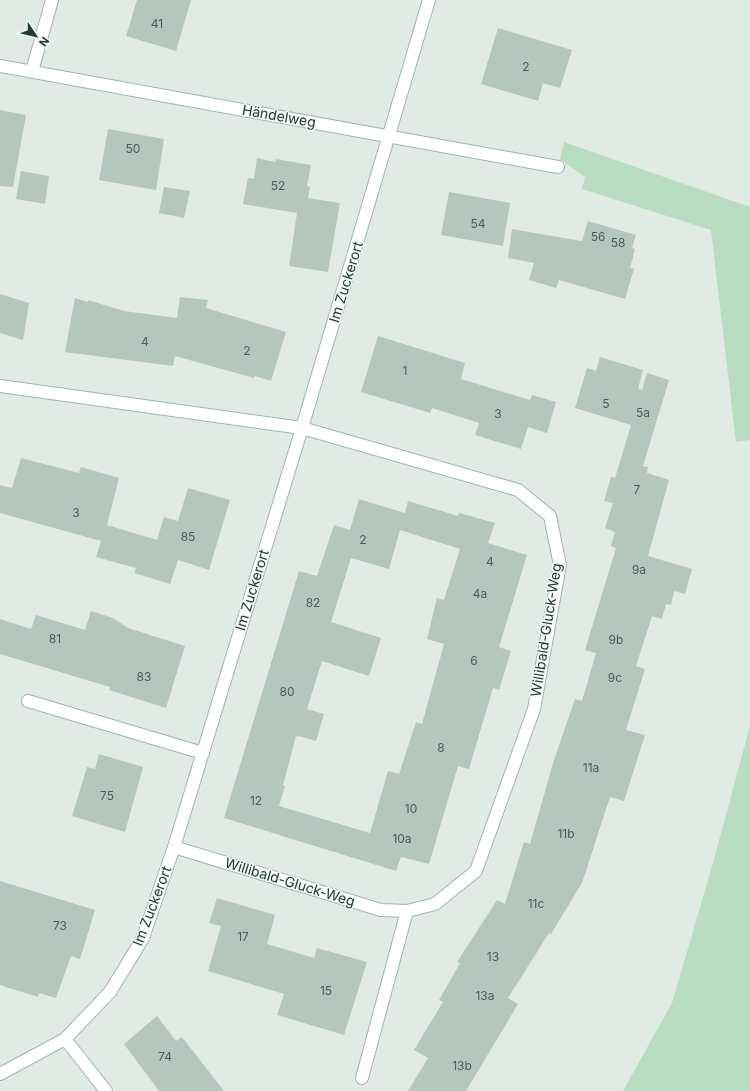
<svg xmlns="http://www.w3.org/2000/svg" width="750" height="1091" font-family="Inter,sans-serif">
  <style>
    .green { fill: #b8ddc0 }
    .building { fill: #b5c6be; fill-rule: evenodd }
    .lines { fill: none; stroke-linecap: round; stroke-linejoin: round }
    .service-casing { stroke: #a3b3ad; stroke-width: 14 }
    .minor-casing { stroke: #a3b3ad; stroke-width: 14 }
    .service { stroke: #fff; stroke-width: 12 }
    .minor { stroke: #fff; stroke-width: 12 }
    .labels { text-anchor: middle; stroke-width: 3; stroke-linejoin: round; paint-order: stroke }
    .number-label { font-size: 12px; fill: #455e56 }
    .street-label { font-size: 14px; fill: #203c33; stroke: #f0f8f4 }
  </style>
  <rect width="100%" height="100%" fill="#e0ebe6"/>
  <!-- green -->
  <path class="green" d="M564 142 750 207V440L736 442 711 230 582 189 585 177 560 159Z
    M750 726V1091H623L672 1003 711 870Z"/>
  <!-- building -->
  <path class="building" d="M137 0H191L176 51 126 36Z
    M498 28 572 50 560 88 543 83 538 101 481 84Z
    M0 110 26 115 13 187 0 186Z
    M108 129 164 139 156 190 99 180Z
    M257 158 275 162 276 159 311 165 307 186 310 187 308 198 340 203 328 272 289 266 297 213 243 204 248 178 254 179Z
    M21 171 49 176 45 204 16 199Z
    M164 187 190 191 184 218 159 213Z
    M449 192 510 203 503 246 441 235Z
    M588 221 636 235 632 248 635 249 630 268 634 269 625 299 559 280 556 288 529 280 534 263 508 258 512 229 582 241Z
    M0 294 29 303 23 340 0 333Z
    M180 297 208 300 206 308 286 332 271 381 255 376 254 378 175 356 173 366 65 352 75 298 88 302V300L124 311 177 318Z
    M378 336 465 363 461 379 530 400 532 395 556 402 547 433 528 427 521 449 475 435 479 423 432 408 430 413 361 392Z
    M600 357 643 370 638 389 642 390 647 373 669 380 643 466 648 467 647 473 669 480 648 556 692 569 685 594 674 591 671 605 666 604 662 619 652 616 636 666 645 669 626 730 645 735 624 801 610 797 582 883 551 934 549 933 508 998 518 1004 466 1091H408L428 1058 414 1050 443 1002 439 1000 460 963 457 962 497 900 505 904 524 842 530 844 554 760 575 699 582 701 596 653 585 650 616 548 611 546 615 532 605 528 613 503 604 501 611 477 615 478 631 425 575 408 587 368 596 371Z
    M21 458 79 473 81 467 119 478 107 525 157 540 164 517 178 521 188 488 230 500 209 570 178 560 170 584 134 573 136 568 96 557 101 541 0 513V485L12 488Z
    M359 499 405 513 408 501 458 516 459 513 495 523 488 543 527 555 499 647 511 651 499 690 493 688 469 769 458 766 429 864 401 857 396 871 224 818 299 571 317 576 334 525 350 530ZM400 530 460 549 444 600 437 598 427 639 444 644 422 724 416 722 399 774 388 771 370 833 279 806 285 786 283 785 296 736 299 737V736L316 741 324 714 307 709 322 661 369 676 381 638 331 622 351 558 389 569Z
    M91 611 113 618 128 628 185 646 166 708 109 690 110 687 0 654V619L31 629 36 615 85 630Z
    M99 754 143 767 125 832 72 816 87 767 95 769Z
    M0 881 95 910 80 959 71 956 56 998 39 993 38 997 0 985Z
    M217 898 275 915 267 944 314 958 317 948 367 962 344 1035 277 1015 284 994 208 971 221 926 209 923Z
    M157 1016 176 1041 182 1037 224 1091H159L124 1044Z"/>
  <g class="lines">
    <defs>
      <path id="service" d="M28 701 203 753
        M65 1039 106 1091"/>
      <path id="minor" d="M0 66 558 167
        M32 71 52 0
        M0 386 302 428 518 490 550 516 560 565 534 709 476 871 435 904 407 911 381 910 174 847
        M0 1074 65 1039 110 992 143 938 174 847 302 428 429 0
        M362 1078 407 911"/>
    </defs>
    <!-- service casing -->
    <use href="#service" class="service-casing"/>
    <!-- minor casing -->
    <use href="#minor" class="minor-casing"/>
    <!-- service -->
    <use href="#service" class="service"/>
    <!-- minor -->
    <use href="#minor" class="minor"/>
  </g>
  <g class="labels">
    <!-- number labels -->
    <g class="number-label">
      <text x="157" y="28">41</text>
      <text x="526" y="71">2</text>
      <text x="133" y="153">50</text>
      <text x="278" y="190">52</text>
      <text x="478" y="228">54</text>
      <text x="598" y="241">56</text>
      <text x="618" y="247">58</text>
      <text x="145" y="346">4</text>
      <text x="247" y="355">2</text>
      <text x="405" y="375">1</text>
      <text x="606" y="408">5</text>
      <text x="643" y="417">5a</text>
      <text x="498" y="418">3</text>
      <text x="637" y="494">7</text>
      <text x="76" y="517">3</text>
      <text x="188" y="541">85</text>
      <text x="363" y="544">2</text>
      <text x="490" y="566">4</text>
      <text x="639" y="574">9a</text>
      <text x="480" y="598">4a</text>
      <text x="313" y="607">82</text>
      <text x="55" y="643">81</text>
      <text x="616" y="644">9b</text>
      <text x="474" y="665">6</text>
      <text x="144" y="681">83</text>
      <text x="615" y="682">9c</text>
      <text x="287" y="696">80</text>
      <text x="441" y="752">8</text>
      <text x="591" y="772">11a</text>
      <text x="107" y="800">75</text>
      <text x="256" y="805">12</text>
      <text x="411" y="813">10</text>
      <text x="566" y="838">11b</text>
      <text x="402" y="843">10a</text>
      <text x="536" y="908">11c</text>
      <text x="60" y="930">73</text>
      <text x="243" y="941">17</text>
      <text x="493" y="961">13</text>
      <text x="326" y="995">15</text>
      <text x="485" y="1000">13a</text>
      <text x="165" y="1061">74</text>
      <text x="462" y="1070">13b</text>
    </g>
    <!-- street labels -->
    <g class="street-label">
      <text transform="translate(279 116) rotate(10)" y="5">Händelweg</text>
      <text transform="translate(346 282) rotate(-73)" y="5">Im Zuckerort</text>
      <text transform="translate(252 590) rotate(-73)" y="5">Im Zuckerort</text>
      <text transform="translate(546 630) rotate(-81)" y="5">Willibald-Gluck-Weg</text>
      <text transform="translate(290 882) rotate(17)" y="5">Willibald-Gluck-Weg</text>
      <text transform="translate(152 906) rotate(-69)" y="5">Im Zuckerort</text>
    </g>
  </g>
  <!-- north arrow -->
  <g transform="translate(36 36) rotate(125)" stroke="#f0f8f4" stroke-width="3" paint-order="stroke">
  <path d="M0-3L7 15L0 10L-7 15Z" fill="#203c33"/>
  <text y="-6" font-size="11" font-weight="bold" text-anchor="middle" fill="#203c33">N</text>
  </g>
</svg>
